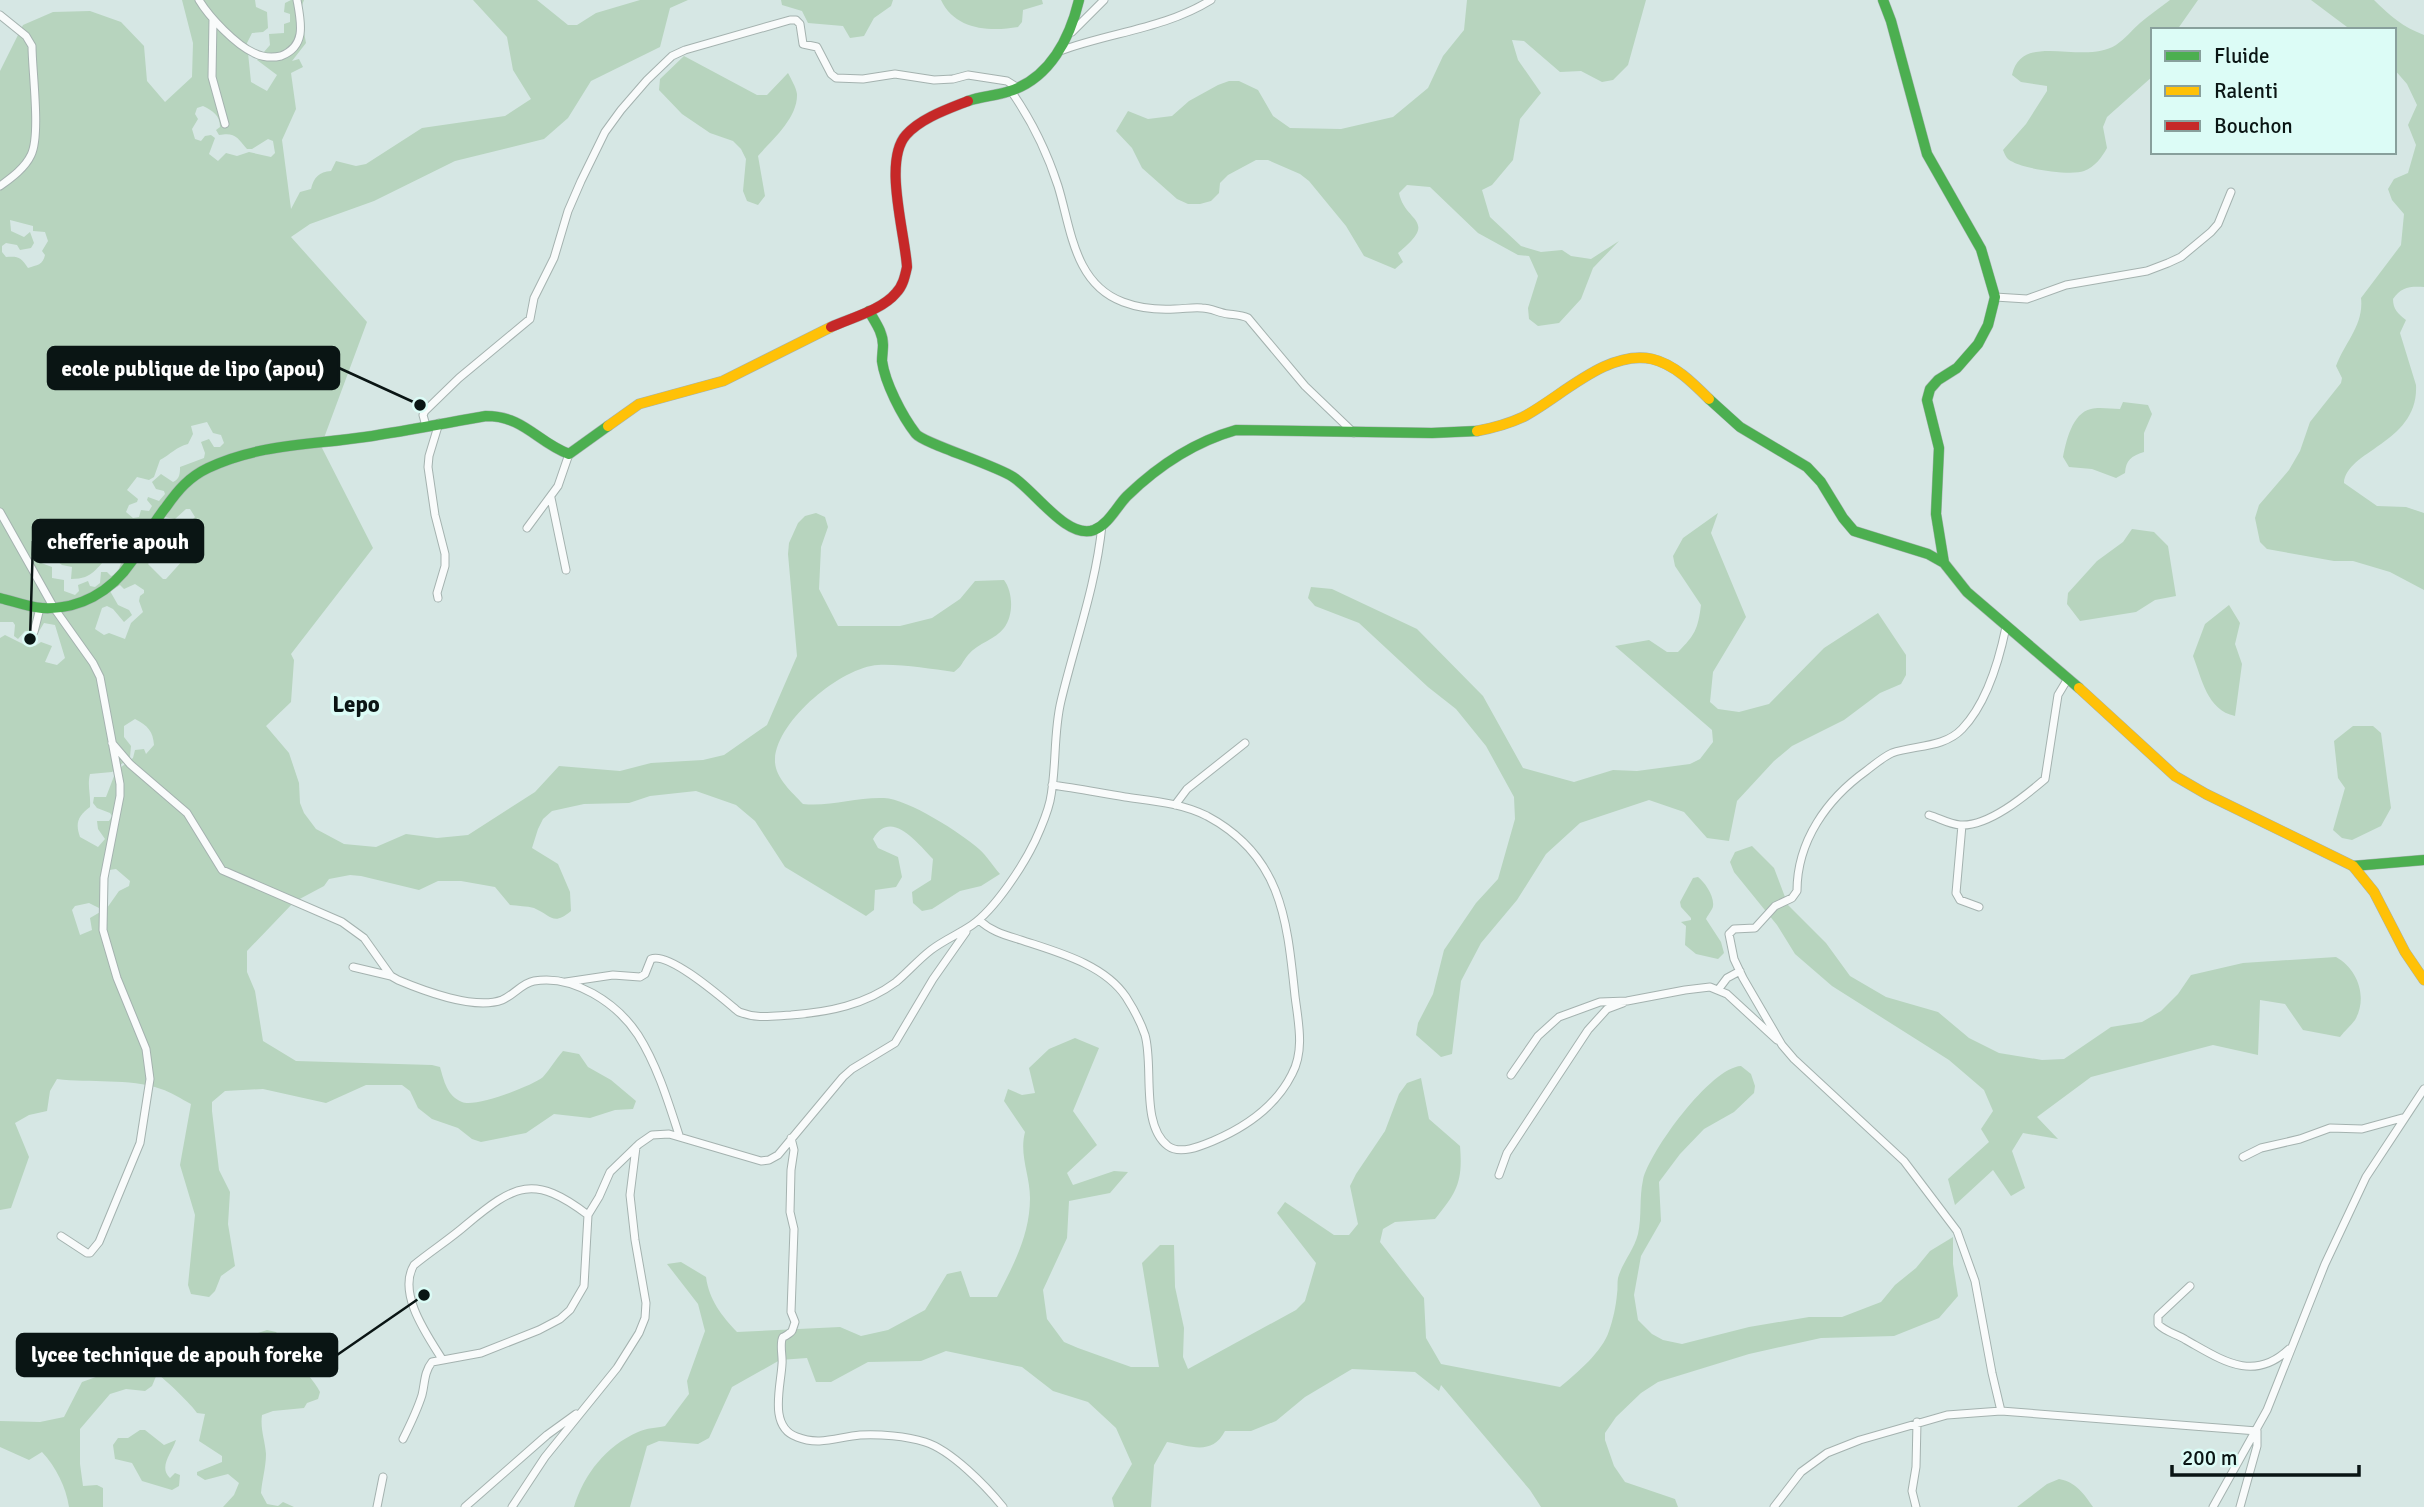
<svg xmlns="http://www.w3.org/2000/svg" width="2424" height="1507" font-family="Signika,sans-serif">
  <style>
    .green { fill: #b7d4be; fill-rule: evenodd }
    .lines { fill: none; stroke-linecap: round; stroke-linejoin: round }
    .street-casing { stroke: #a4b2af; stroke-width: 9 }
    .fast-casing { stroke: #a4b2af; stroke-width: 11 }
    .slow-casing { stroke: #a4b2af; stroke-width: 11 }
    .jam-casing { stroke: #a4b2af; stroke-width: 11 }
    .street { stroke: #f9fbfb; stroke-width: 7 }
    .fast { stroke: #4caf50; stroke-width: 10 }
    .slow { stroke: #ffc107; stroke-width: 10 }
    .jam { stroke: #c62828; stroke-width: 10 }
    .labels { text-anchor: middle; stroke-width: 7; stroke-linejoin: round; paint-order: stroke }
    .quarter-label { font-size: 23px; font-weight: bold; fill: #0a1514; stroke: #dcfcf6 }
    .leader { fill: none; stroke: #0a1514; stroke-width: 2.5 }
    .callout-dot { fill: #0a1514; stroke: #dcfcf6; stroke-width: 2.5 }
    .callout { fill: #0a1514; stroke: #0a1514; stroke-width: 2.5 }
    .callout-label { font-size: 21px; text-anchor: middle; font-weight: bold; fill: #fff }
  </style>
  <rect width="100%" height="100%" fill="#d6e7e4"/>
  <!-- green -->
  <path class="green" d="M182 0H255L256 7 267 12 268 28 263 32 252 33 247 43 251 82 267 91 277 75 257 60 270 45 269 34 284 33V24L290 22V14L284 12 285 3 291 0H304L300 11 306 43 292 61 299 59 303 67 291 73 296 109 282 140 291 209 300 192 311 189C314 177 319 172 331 171L336 161 356 166 366 164 422 128 505 116 531 99 513 70 507 37 473 0H537L568 25H577L596 13 640 0H688L670 8 660 47 591 81 568 118 544 139 455 161 374 201 310 224 291 237 367 322 321 446 373 548 291 654 294 660 291 702 266 726 289 753 299 783 300 803 304 813 316 829 344 844 376 847 406 834 437 838 468 835 535 792 559 766 620 771 651 763 703 760 724 755 767 725 797 656 788 554 789 543 798 523 805 516 816 513 825 517 828 527 821 547 819 589 838 626H900L932 618 960 599 975 581 1004 580C1013 592 1014 615 1004 628 996 639 978 643 968 655 962 662 963 665 954 672 930 669 903 664 878 665 842 667 777 720 775 759 774 777 791 791 803 804 830 807 856 797 884 798 908 799 961 833 979 849 987 856 993 866 1000 874L981 886 960 891 932 909 922 911 913 903 912 892 931 880 933 859C917 843 891 808 873 839L878 848 898 857 902 877 896 887 875 890 874 910 866 916 785 867 755 821 736 805 696 791 650 796 629 803 584 804 552 811 543 819 538 829 532 848 558 864 570 892 571 911C553 926 552 916 534 908 527 906 518 906 510 905L495 887 461 881H438L419 890 361 876 350 875 329 879 324 886 294 902 247 951V972L255 991 263 1041 296 1061 432 1065 440 1067C444 1081 447 1096 462 1102 475 1108 532 1086 543 1077 550 1069 556 1059 563 1051L579 1054 588 1067 611 1080 636 1101 633 1109 615 1110 590 1118 554 1114 526 1133 481 1142 472 1139 458 1128 432 1119 418 1108 410 1091 402 1085H366L326 1103 263 1089 225 1091 212 1102V1111L219 1170 230 1192 228 1224 235 1266 221 1276 215 1291 209 1297 191 1294 188 1285 195 1215 180 1165 191 1104C181 1099 171 1092 161 1089 129 1078 90 1083 57 1079L50 1091 47 1111 29 1115 15 1123 29 1157 11 1208 0 1210V638L5 635 27 646H35L41 642 52 646 45 662 57 665 65 658 55 625 44 623 38 633 25 631 18 639 14 636 15 625 13 622H0V71L23 25 53 12 90 11 121 22 144 46 147 81 165 102 192 77 193 43ZM203 106C213 111 220 115 220 127L216 130 219 135C235 132 237 137 247 149H252L268 139 273 141 275 153 271 157 249 152 237 156 226 153 218 161 209 154 215 138 211 135 205 136 201 141 195 139 192 129 198 119 195 114 197 108ZM10 220 33 226V231L45 232 48 241 42 251 45 255C43 265 37 265 28 268 21 257 18 256 6 257L2 252V246L6 243 17 245 20 250 31 248 34 243 30 232 24 237 11 231ZM207 422 213 433 221 435 224 443 220 447H214L209 439 201 442 205 453 204 458 180 467C180 473 180 479 173 482L161 474 152 482 156 489 164 491 165 494 159 501 148 497 147 500 152 506 149 511 141 510 139 517 133 518 126 512 129 505 137 502 138 499 127 490 137 477 149 480 154 477 160 460C171 454 176 447 188 444L193 434 191 426ZM186 509H190L195 517 185 527 175 525 173 530C182 533 191 540 193 549L166 579H163L148 564 155 556 161 562H164L184 541 181 536 170 532 161 522 164 517 175 519ZM114 530 123 538 120 549 126 550 128 555 126 561 121 563 117 574 111 576 107 572H101L100 583 95 587 90 586 88 581 78 585 79 591 75 595 64 591V580L52 578V567L36 561 34 550 39 547H50L54 543 53 539 58 538 65 541 64 553 53 558 62 565 72 567 71 579C95 579 95 567 111 555L109 549 103 547 104 536ZM135 584 144 590V593L140 596 139 601 143 612 131 623 125 639 109 633 104 635 95 629 102 608 107 606 113 609 124 622 132 615 129 610 118 605 110 591 120 585 124 589ZM135 719C148 726 153 731 154 745L146 754 144 749 135 750 133 758 116 771 106 797H94L93 803 97 808 110 813 112 816 109 821H97L98 829 105 839 98 847 80 837C75 823 78 816 90 807 91 795 87 786 90 774L112 772 130 757 131 746 124 737V726ZM116 869 130 881 129 886 119 891 107 908 90 918 92 930 80 935 72 910 75 906 89 903 101 909C111 900 108 888 105 877L109 870Z
    M781 0H893L891 6 874 18 864 36 850 38 843 26 808 23 802 11 782 5Z
    M941 0H1042L1043 4 1023 10 1022 22 1018 27C990 32 955 30 941 0Z
    M1467 0H1646L1628 65 1613 80 1602 82 1581 71 1560 72 1524 41 1512 40 1518 60 1541 93 1520 119 1513 160 1492 185 1482 190 1490 217 1521 246 1541 252 1562 250 1571 256 1591 259 1619 241 1593 268 1581 299 1559 323 1538 326 1529 319 1528 308 1538 276 1529 256 1518 255 1478 233 1430 187 1407 185 1399 193C1405 223 1440 219 1398 253L1403 262 1395 269 1364 256 1346 226 1309 181 1300 174 1268 160H1256L1228 175 1220 183 1219 193 1211 201 1200 204H1188L1177 199 1142 168 1132 148 1116 131 1128 111 1148 119 1172 116 1189 101 1218 85 1229 81H1239L1258 90 1273 116 1290 128 1341 129 1393 117 1428 88 1443 56 1464 30Z
    M2170 0H2198L2177 30H2153V76L2107 117 2103 127 2107 148C2102 157 2095 167 2084 171 2071 176 2025 169 2013 162 2007 160 2005 155 2003 150L2026 124 2047 91V86L2021 82 2012 75C2022 30 2083 66 2116 45 2125 39 2132 30 2140 23 2149 15 2160 8 2170 0Z
    M2311 0H2374C2390 16 2403 27 2424 35V287C2410 286 2401 287 2393 299 2393 309 2398 314 2406 320L2400 333 2416 385C2419 443 2346 450 2344 483L2377 506 2406 507 2424 513V590L2390 572 2353 561H2334L2267 549 2260 542 2255 518 2259 505 2289 470 2300 451 2310 422 2341 383 2342 378 2336 366C2345 342 2364 325 2361 298L2401 245 2404 214 2392 200 2388 189 2394 179 2408 173 2416 145 2408 125 2417 105 2407 84 2394 69V30H2351Z
    M684 56 757 95H767L788 73C791 79 796 87 797 94 798 118 772 140 758 156L765 196 758 205 747 201 743 191 746 159 741 149 733 141 710 133 682 114 659 90 660 79Z
    M2123 402 2148 405 2152 414 2144 433V452C2131 456 2126 460 2125 473L2116 478 2092 469 2069 467 2063 457C2066 442 2072 413 2091 409 2099 407 2111 409 2120 409Z
    M1718 513 1711 533 1746 617 1713 672 1710 702 1718 709 1739 712 1769 704 1824 648 1878 613 1906 655V675L1901 684 1880 693 1844 720 1792 746 1774 761 1737 801 1729 841 1707 838 1684 812 1649 800 1580 823 1546 854 1517 900 1481 943 1461 981 1452 1054 1441 1057 1416 1035 1418 1023 1433 994 1444 950 1476 903 1498 879 1515 819 1514 797 1486 746 1456 709 1428 687 1359 623 1315 606 1308 598 1311 587 1332 589 1417 629 1483 696 1523 768 1574 782 1613 770 1637 771 1690 764 1700 759 1713 742 1712 730 1615 646 1649 640 1667 652H1678C1695 635 1698 629 1701 605L1675 566 1673 556 1683 538Z
    M2132 529 2154 532 2168 546 2176 596 2155 600 2136 612 2080 621 2067 604 2068 593 2097 561 2123 542Z
    M2229 605 2240 623 2235 644 2242 664 2235 716C2207 710 2202 679 2193 656L2205 624Z
    M2353 726H2373L2381 733 2391 808 2381 826 2352 840 2342 838 2333 830 2345 788 2338 778 2334 741Z
    M1752 846 1774 868 1788 905 1826 943 1850 976 1886 997 1938 1012 1969 1038 1999 1053 2042 1060 2064 1059 2111 1027 2142 1022 2161 1011 2178 994 2191 975 2243 963 2336 957C2358 969 2368 998 2355 1020 2351 1026 2344 1031 2340 1037L2303 1030 2285 1004 2260 1000 2258 1055 2213 1045 2091 1077 2037 1117 2058 1139 2023 1133 2012 1151 2025 1188 2011 1196 1993 1170 1955 1205 1948 1179 1989 1142 1981 1129 1993 1111 1984 1090 1949 1060 1832 986 1795 954 1777 925 1734 872 1730 862 1735 852Z
    M1698 877C1705 882 1717 900 1712 909 1710 913 1707 916 1706 919L1721 942 1724 953 1718 959 1696 954 1685 945 1686 926 1681 922 1691 920V918L1681 907 1680 902 1693 878Z
    M1075 1038 1099 1048 1073 1111 1097 1145 1067 1173 1073 1185 1114 1171 1128 1172 1110 1193 1069 1201 1067 1238 1043 1290 1047 1319 1064 1342 1078 1348 1131 1367H1159L1142 1263 1160 1245H1174L1175 1287 1184 1328 1183 1357 1188 1369 1296 1310 1305 1301 1316 1263 1277 1213 1285 1202 1334 1235H1349L1358 1224 1350 1186 1356 1174 1385 1131 1399 1094 1407 1083 1421 1078 1429 1119 1460 1146C1463 1182 1457 1192 1435 1219L1395 1222 1383 1229 1380 1242 1424 1298 1426 1338 1441 1364 1560 1387C1576 1374 1603 1351 1609 1331 1613 1320 1616 1306 1617 1294 1618 1289 1617 1283 1618 1278 1622 1263 1634 1250 1638 1234 1642 1217 1639 1198 1643 1180 1649 1152 1711 1067 1741 1066L1751 1074 1755 1086 1754 1093 1734 1112 1704 1129 1680 1154 1659 1182 1661 1221 1641 1256 1634 1295 1638 1320 1652 1334 1663 1340 1682 1344 1749 1327 1809 1317H1842L1881 1302 1895 1285 1916 1268 1930 1251 1953 1237V1264L1958 1296 1939 1318 1894 1336 1821 1338 1749 1354 1658 1382 1641 1393 1616 1417 1605 1433V1440L1614 1466 1625 1482 1675 1499 1678 1507H1541L1530 1490 1441 1385 1439 1391 1415 1372 1352 1369 1305 1397 1276 1421 1251 1431H1225C1212 1456 1191 1446 1167 1442L1154 1465 1151 1507H1114L1112 1498 1132 1464 1116 1428 1088 1402 1053 1391 1022 1367 946 1351 921 1361 868 1362 831 1382H816L807 1358 780 1360 732 1387 709 1438 698 1444 659 1441 647 1446 630 1507H574C584 1474 606 1446 638 1432 646 1428 657 1428 665 1426L689 1394 687 1381 705 1331 698 1304 667 1264 681 1262 706 1277C709 1300 722 1316 737 1332L840 1327 861 1336 888 1330 925 1310 947 1274 961 1271 970 1297H997C1013 1266 1030 1235 1030 1198 1030 1175 1019 1155 1025 1132L1004 1101 1008 1089 1022 1095 1035 1093 1029 1068 1049 1049Z
    M267 1330 276 1332 284 1342 306 1352C299 1372 312 1376 320 1392L318 1399 307 1403 304 1408 273 1411 262 1415C260 1429 265 1440 266 1454 266 1467 262 1480 261 1493L267 1504 278 1506 283 1502 294 1507H223L234 1495 239 1483 228 1474 205 1480 197 1475V1472L222 1462V1456L199 1441 205 1414 197 1413C193 1406 163 1377 157 1374L152 1386 145 1391 126 1389 110 1394 80 1429V1464L83 1486 97 1485 103 1488V1507H69C66 1487 56 1467 42 1452L29 1460 0 1447V1421L40 1422 64 1417 82 1382 143 1360 150 1353 152 1339 157 1336 161 1340 162 1351 174 1363 206 1365 217 1351 225 1349 233 1339 247 1341 254 1339 255 1334Z
    M140 1430H145L164 1445 176 1440C172 1453 158 1467 170 1478L175 1473 180 1475 179 1486 172 1490 142 1481 132 1463 115 1459 113 1445 118 1438H128Z
    M2059 1479C2076 1482 2084 1494 2093 1507H2017L2047 1484Z"/>
  <g class="lines">
    <defs>
      <path id="street" d="M199 0C209 17 236 45 254 53 262 57 272 58 281 56 307 46 301 22 297 0
        M0 15 26 36 32 46C32 71 41 135 31 155 25 168 11 178 0 186
        M213 19 212 77 225 124
        M1072 32 1104 0
        M1060 51C1111 32 1164 29 1211 0
        M1011 91C1032 121 1047 152 1058 186 1071 228 1074 284 1123 302 1139 308 1158 310 1175 309 1184 309 1193 307 1202 308 1211 308 1219 313 1228 314 1235 315 1241 315 1248 318L1305 386 1354 433
        M1995 297 2027 299 2066 285 2147 271 2168 263 2181 257 2211 232 2218 224 2231 192
        M426 426 423 415 425 411 459 378 530 319 534 298 554 258 568 211 581 181 605 132 621 110 647 80 672 56 685 50 790 20H796L800 24 803 44 817 47 831 74 836 78 863 79 895 74 934 80 953 79 968 75 1007 81 1018 88
        M551 498 566 570
        M0 512 54 608 93 663 100 677 120 784V796L104 878 103 930 117 978 146 1049 150 1079 140 1143 99 1242 90 1253H87L61 1236
        M527 528 558 486 569 454
        M438 598 437 593 445 566V554L435 515 428 467 429 456 439 423
        M34 632 40 608
        M112 743 130 764 187 813 222 870 342 922 364 938 391 976 398 980C424 991 475 1010 502 1000 514 995 522 983 534 981 573 974 617 1003 638 1035 657 1065 668 1101 679 1135
        M1175 805 1187 789 1245 743
        M1929 815C1939 818 1949 824 1960 825 1988 827 2025 796 2045 779L2058 695 2067 680
        M1962 825 1956 893 1960 900 1979 907
        M979 920C992 932 1005 935 1021 940 1057 952 1104 964 1126 997 1133 1008 1141 1023 1145 1035 1154 1066 1140 1125 1168 1146 1180 1155 1201 1146 1213 1141 1246 1127 1276 1106 1292 1074 1305 1050 1298 1021 1295 996 1287 920 1282 856 1207 816 1181 803 1153 801 1125 797 1100 793 1076 788 1052 785
        M353 967 391 976
        M566 982 613 975 640 977 645 974 651 959C669 951 723 999 739 1012 757 1019 772 1016 791 1015 829 1012 865 1005 896 982 908 972 918 960 931 950 944 940 959 934 972 925 995 909 1023 866 1035 841 1041 828 1047 814 1050 801 1057 768 1053 734 1061 701 1075 642 1096 586 1102 525
        M1718 990 1727 978 1740 971
        M1511 1075 1538 1036 1559 1017 1600 1002 1627 1001 1685 990 1710 987 1727 994 1777 1040
        M791 1138 794 1150 791 1170 790 1212 794 1229 791 1312 795 1322 792 1331C792 1332 784 1337 783 1337 779 1343 783 1357 782 1364 781 1386 768 1427 797 1437 819 1446 838 1437 860 1435 880 1434 906 1436 925 1442 951 1450 986 1486 1003 1507
        M2243 1157 2261 1148 2300 1139 2330 1128 2362 1129 2402 1118
        M1499 1175 1507 1153 1588 1030 1607 1009 1623 1003
        M2190 1286 2158 1316V1324C2165 1332 2177 1334 2186 1340 2222 1360 2253 1383 2289 1349
        M442 1359C427 1335 397 1293 414 1265 431 1251 450 1239 466 1225 515 1184 534 1174 588 1215
        M2001 1411 1992 1373 1975 1281 1957 1231 1904 1161 1794 1059 1782 1045 1743 978 1734 959 1729 934 1734 929 1755 928 1775 906 1792 898 1797 891C1797 841 1827 799 1866 771 1874 765 1883 757 1892 753 1915 745 1944 748 1962 729 1987 703 1999 661 2006 627
        M403 1439C410 1425 417 1411 422 1395 425 1383 424 1372 432 1362L481 1353 539 1330 560 1319 570 1310 584 1286 588 1215 599 1197 610 1172 639 1144 652 1135 669 1134 761 1161 769 1160 778 1155 843 1077 852 1069 895 1043 933 979 966 932
        M377 1507 383 1477
        M465 1507 547 1435 576 1414
        M512 1507 545 1457 617 1368 639 1333 645 1318 646 1303 635 1240 630 1195 636 1147
        M1774 1507 1801 1472 1827 1453 1860 1440 1947 1415 2001 1411 2257 1431V1446L2240 1507
        M1916 1507 1912 1491 1916 1467 1917 1422
        M2213 1507 2267 1410 2325 1264 2366 1177 2424 1089"/>
      <path id="fast" d="M1883 0 1891 21 1927 154 1981 249 1995 297 1988 325 1978 344 1957 368 1938 380 1930 389 1927 400 1939 448 1936 514 1944 563 1967 592 2079 688
        M968 101C982 96 996 96 1010 91 1050 78 1070 38 1079 0
        M869 311C875 322 883 332 883 345 883 350 882 356 882 361 885 383 902 416 916 434 923 443 995 465 1013 477 1034 490 1067 540 1094 530 1109 524 1117 506 1127 496 1159 465 1194 442 1236 430L1432 433 1477 431
        M1709 399 1740 427 1807 467 1821 482 1843 518 1854 531 1928 554 1944 563
        M0 598C13 601 28 607 42 608 79 610 111 592 132 561 143 543 152 524 166 507 178 490 189 477 208 468 258 444 312 445 365 437 405 431 446 423 486 416 524 416 537 442 569 454L608 426
        M2353 866 2424 860"/>
      <path id="slow" d="M608 426 639 404 723 381 831 327
        M1477 431C1493 428 1508 424 1523 417 1560 398 1607 349 1652 359 1674 364 1693 383 1709 399
        M2079 688 2175 776 2206 794 2353 866 2374 892 2405 952 2424 980"/>
      <path id="jam" d="M831 327C851 318 882 310 896 293 903 286 905 276 907 267 905 233 883 161 906 135 921 118 948 109 968 101"/>
    </defs>
    <!-- street casing -->
    <use href="#street" class="street-casing"/>
    <!-- fast casing -->
    <use href="#fast" class="fast-casing"/>
    <!-- slow casing -->
    <use href="#slow" class="slow-casing"/>
    <!-- jam casing -->
    <use href="#jam" class="jam-casing"/>
    <!-- street -->
    <use href="#street" class="street"/>
    <!-- fast -->
    <use href="#fast" class="fast"/>
    <!-- slow -->
    <use href="#slow" class="slow"/>
    <!-- jam -->
    <use href="#jam" class="jam"/>
  </g>
  <g class="labels">
    <!-- quarter labels -->
    <g class="quarter-label">
      <text x="356" y="712">Lepo</text>
    </g>
  </g>
  <!-- callouts -->
  <path class="leader" d="M420 405L339 368M30 639L33 541M424 1295L337 1355"/>
  <g class="callout-dot">
    <circle cx="420" cy="405" r="7"/>
    <circle cx="30" cy="639" r="7"/>
    <circle cx="424" cy="1295" r="7"/>
  </g>
  <g class="callout">
    <rect x="48" y="347" width="291" height="42" rx="7"/>
    <rect x="33" y="520" width="170" height="42" rx="7"/>
    <rect x="17" y="1334" width="320" height="42" rx="7"/>
  </g>
  <g class="callout-label">
    <text x="193" y="376">ecole publique de lipo (apou)</text>
    <text x="118" y="549">chefferie apouh</text>
    <text x="177" y="1362">lycee technique de apouh foreke</text>
  </g>
  <!-- legend -->
  <rect x="2151" y="28" width="245" height="126" fill="#dcfcf6" stroke="#88a09c" stroke-width="2"/>
  <rect x="2165" y="51" width="35" height="10" fill="#4caf50" stroke="#88a09c" stroke-width="2"/>
  <text x="2214" y="63" font-size="21" fill="#0a1514">Fluide</text>
  <rect x="2165" y="86" width="35" height="10" fill="#ffc107" stroke="#88a09c" stroke-width="2"/>
  <text x="2214" y="98" font-size="21" fill="#0a1514">Ralenti</text>
  <rect x="2165" y="121" width="35" height="10" fill="#c62828" stroke="#88a09c" stroke-width="2"/>
  <text x="2214" y="133" font-size="21" fill="#0a1514">Bouchon</text>
  <!-- scale -->
  <path d="M2172 1465v10h187v-10" fill="none" stroke="#0a1514" stroke-width="3.5"/>
  <text x="2182" y="1465" font-size="21" fill="#0a1514" stroke="#dcfcf6" stroke-width="5" paint-order="stroke">200 m</text>
</svg>
